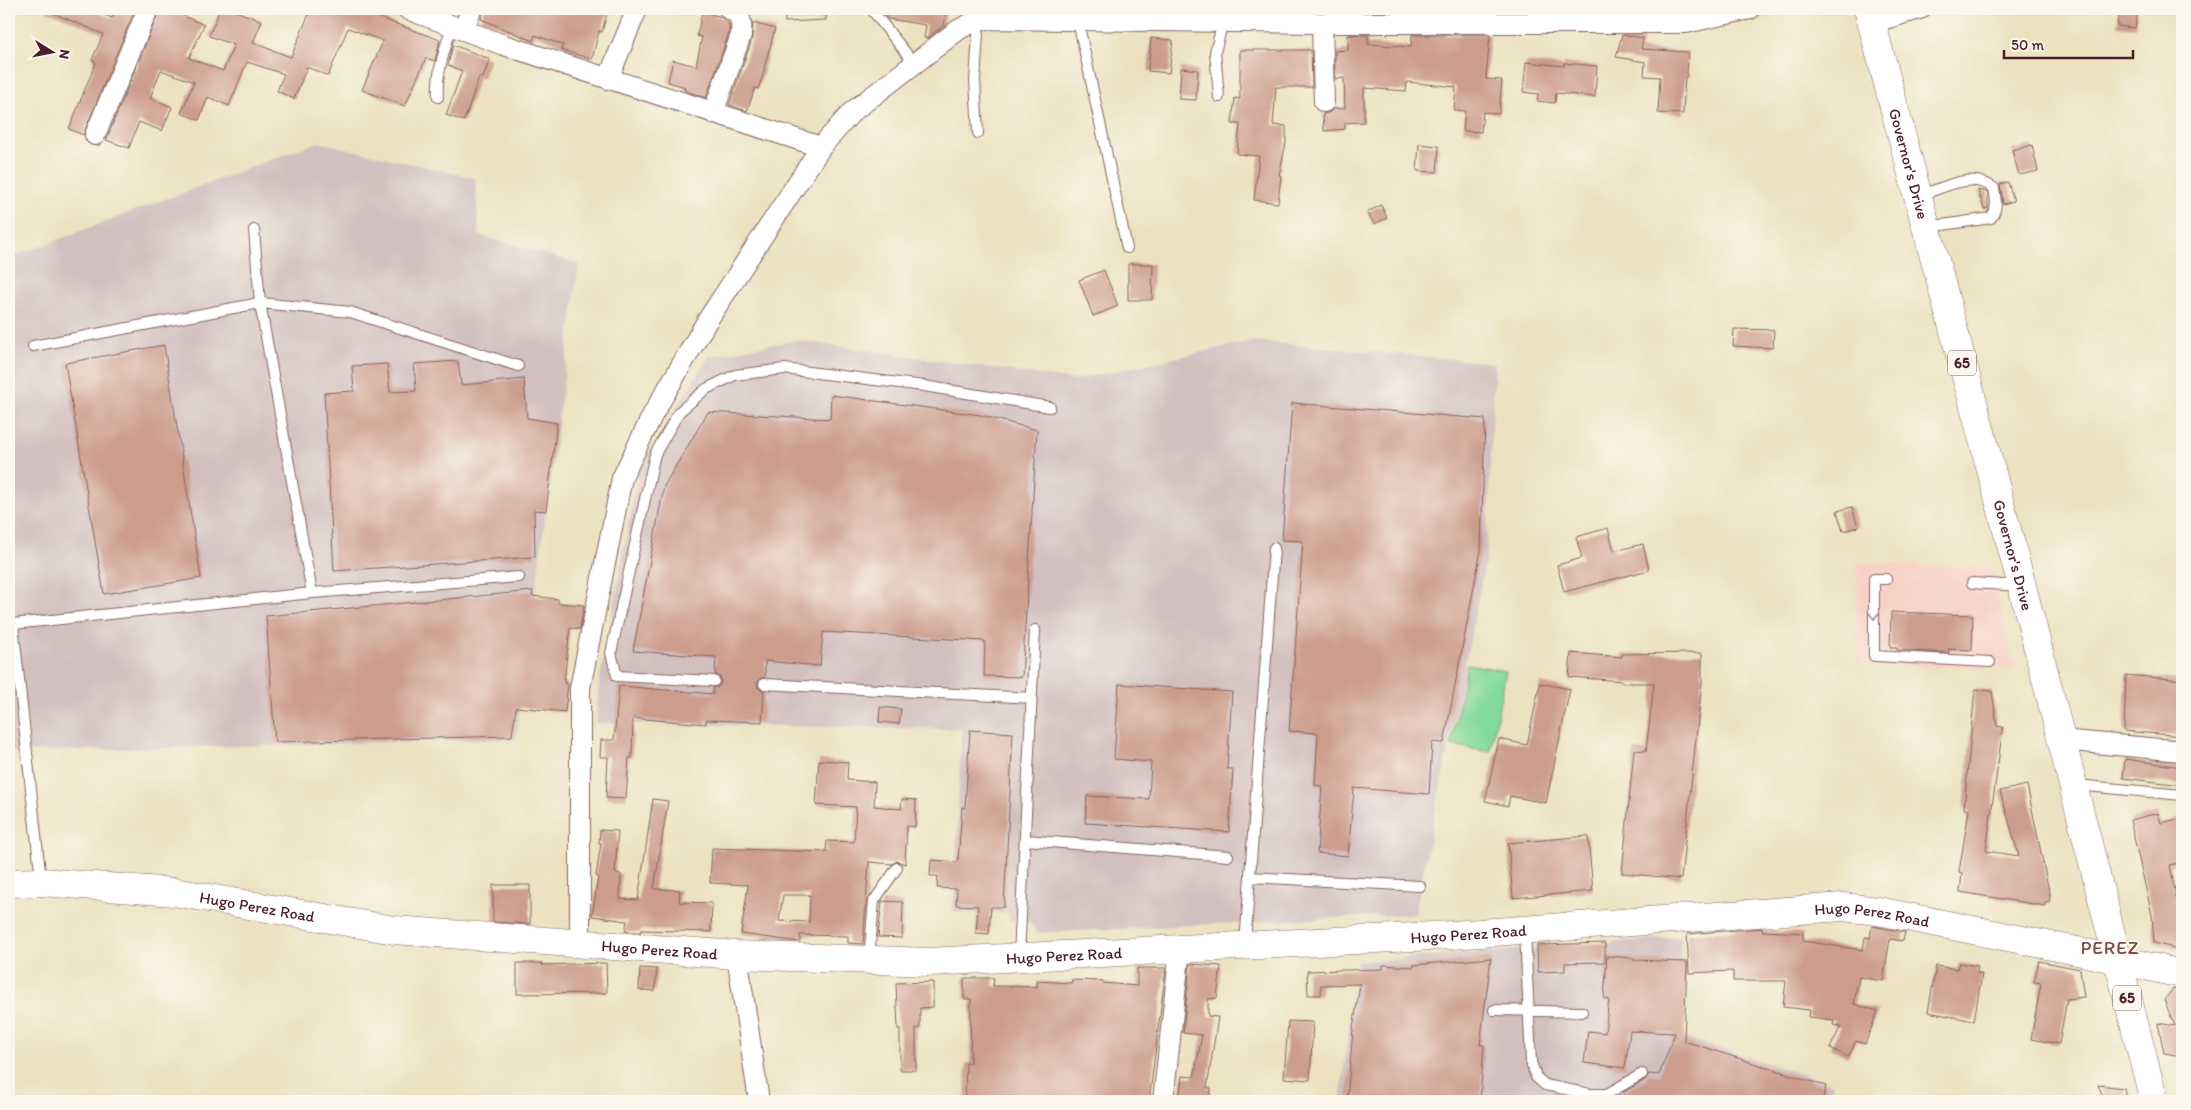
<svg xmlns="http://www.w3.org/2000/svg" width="2191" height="1110" font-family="Itim,sans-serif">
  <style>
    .built { fill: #f7d1c6 }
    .industrial { fill: #d2bfbf }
    .green { fill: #84d99c; stroke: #677c64 }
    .building { fill: #cc9c8d; fill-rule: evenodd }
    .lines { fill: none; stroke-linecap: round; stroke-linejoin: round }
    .lane-casing { stroke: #83635f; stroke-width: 12 }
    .street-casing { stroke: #83635f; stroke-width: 22 }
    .secondary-casing { stroke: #83635f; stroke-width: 29 }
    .primary-casing { stroke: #83635f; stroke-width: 29 }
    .lane { stroke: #fff; stroke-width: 10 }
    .street { stroke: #fff; stroke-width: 20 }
    .secondary { stroke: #fff; stroke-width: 28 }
    .primary { stroke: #fff; stroke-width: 28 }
    .oneway { stroke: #ae9aa0 }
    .labels { text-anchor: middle; stroke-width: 4; stroke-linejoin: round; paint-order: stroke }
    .shield { fill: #fbf7ec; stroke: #7f6065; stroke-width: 1 }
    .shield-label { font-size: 15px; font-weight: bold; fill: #4a1f2b }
    .street-label { font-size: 16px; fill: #4a1f2b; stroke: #fbf7ec }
    .quarter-label { font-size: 19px; letter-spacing: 1px; fill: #784b4d; stroke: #fbf7ec }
  </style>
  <rect width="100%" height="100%" fill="#fbf7ec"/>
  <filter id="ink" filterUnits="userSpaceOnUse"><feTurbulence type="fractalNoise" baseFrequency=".02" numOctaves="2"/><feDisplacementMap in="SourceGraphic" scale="10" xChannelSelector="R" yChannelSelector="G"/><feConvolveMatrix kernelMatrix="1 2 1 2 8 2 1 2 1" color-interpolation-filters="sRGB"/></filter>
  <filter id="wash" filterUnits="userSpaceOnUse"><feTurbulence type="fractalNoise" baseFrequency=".0096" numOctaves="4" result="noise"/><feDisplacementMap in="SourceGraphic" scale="20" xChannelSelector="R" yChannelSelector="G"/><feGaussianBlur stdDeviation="1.12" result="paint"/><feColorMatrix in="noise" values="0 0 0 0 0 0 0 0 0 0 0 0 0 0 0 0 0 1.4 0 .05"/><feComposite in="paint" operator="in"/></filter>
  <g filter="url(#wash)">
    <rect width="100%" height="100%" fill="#ece2c0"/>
    <!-- built -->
    <path class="built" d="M1857 562 1991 568 2015 669 1856 664Z"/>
    <!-- industrial -->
    <path class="industrial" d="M318 142 475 178 479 235 579 264 516 739 9 752V258Z
      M796 340 1074 380 1252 341 1495 363 1486 558 1415 914 1037 933 1029 922 1009 920V913L953 912 962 729 596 723 599 683 639 469 709 356Z
      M1681 937 1680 1036 1833 1084 1829 1101H1340L1357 962Z"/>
    <!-- green -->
    <path class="green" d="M1467 664 1506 671 1490 752 1451 745Z"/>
    <g id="blocks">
      <!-- building -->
      <path class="building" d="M43 9H89L112 18 116 9H135L83 135 69 129 96 62 92 60 103 34Z
        M160 9H181L179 14 204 25 189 58 223 71 234 45 209 36 220 9H230L262 21 253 43 291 57 311 9H356L440 40 435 61 426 58 405 106 362 90 383 41 348 28 328 76 307 67 294 99 277 91 284 74 247 62 229 106 208 97 199 120 181 113 194 82 161 70 150 98 172 107 162 131 139 122 129 148 106 140Z
        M484 9H608L602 32 599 31 592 59 561 50 563 45 535 35 533 41 481 19Z
        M784 9H826V20L785 22Z
        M880 9H947L944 25 928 38H924L926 25 888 19Z
        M2119 9H2138L2135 28 2117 26Z
        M702 12 719 16 728 22 729 27V33L706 98 684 90 685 87 668 82 673 60 696 66 702 37 697 36Z
        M753 23 775 29 764 68 765 69 758 89 755 88 747 111 729 105 752 39Z
        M1348 35H1368V44L1411 47 1412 35H1490L1486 79 1502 80 1499 114 1483 112 1481 132 1463 131 1465 111 1454 110 1456 87 1407 82 1406 91 1364 88V122L1345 123V129L1324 131 1323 114 1330 112 1333 109 1345 108 1344 78 1335 79V51L1348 50Z
        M1622 35 1643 38 1641 49 1688 52 1687 77H1685L1683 114 1658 113 1660 77 1644 76 1645 62 1616 57Z
        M1151 38 1173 40 1169 73 1148 71Z
        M453 45 490 59 483 78 479 77 464 121 446 115 462 71 448 65Z
        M1240 50H1311L1312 87H1276L1273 125 1286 126V143L1279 175 1281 176 1278 203 1254 200 1259 156 1237 154 1240 124H1232L1235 98 1240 99Z
        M1526 62 1564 66V63L1597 66 1595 97 1556 93 1555 103 1537 101 1538 94 1523 92Z
        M1181 68 1198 70 1196 100 1179 99Z
        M1419 144 1439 146 1437 172 1417 171Z
        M2032 145 2038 171 2019 175 2012 150Z
        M2008 182 2014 201 2003 204 2000 184Z
        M1978 190 1988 192V208L1984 209Z
        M1381 205 1387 218 1374 224 1367 212Z
        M1128 264H1153L1152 300H1128Z
        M1104 270 1118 306 1093 316 1079 280Z
        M1734 329 1774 330 1773 348 1733 346Z
        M164 345 201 578 104 594 65 363Z
        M458 361 461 385 524 379 527 418 557 423 546 511 534 510 535 557 334 571 324 393 354 391 352 366 387 364 390 392 416 391 414 364Z
        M831 395 980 415 1037 430 1022 677 984 676 985 641 823 632 820 666 765 661V677L760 678 757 683 758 688 764 691 762 722 706 720V724L633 718 632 758H629L626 799 606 798 608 757H600L601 740H614L619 686 713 694V688L718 687 721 682 720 677 715 674 716 657 633 651 664 486 708 412 830 419Z
        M1292 403 1485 419 1481 550 1444 743 1432 742 1429 794 1354 788 1348 856 1317 853 1322 786 1315 785 1318 733 1289 731 1303 541 1282 540Z
        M1852 507 1858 527 1843 531 1837 511Z
        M1608 528 1614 551 1643 544 1649 570 1564 592 1557 565 1582 558 1576 537Z
        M533 591 532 596 558 599V603L584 605 580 629 570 628 564 683 568 684 565 712 516 707 512 736 275 742 266 616Z
        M1891 612 1973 615 1972 650 1948 649 1949 653 1897 650V647H1890Z
        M1571 653 1622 657V654L1702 653V682L1681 879 1622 873 1634 750 1646 751 1654 683H1622V681L1569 677Z
        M2126 675 2182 680V736L2124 731Z
        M1540 683 1570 689 1546 803 1510 796 1508 806 1485 801 1499 739 1527 745Z
        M1119 684 1232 692 1227 769H1233L1229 832 1085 823 1087 796 1149 799 1151 762 1114 759Z
        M1975 689 1992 691 1997 726 2003 727 1986 851 2019 856 2000 791 2027 785 2050 896 2049 903H2045V906L1960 892 1962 873 1959 872 1969 810 1964 809Z
        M880 707 901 709 899 724 879 722Z
        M970 730 1013 733 1004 907H991L989 934 976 933 978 906 956 905 957 889 937 888 938 876H930L931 860 958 862 962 807 965 808Z
        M2125 759 2182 767V785L2123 778Z
        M819 760 848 762 847 780 875 782 874 806 901 809 902 799 916 800 915 827 907 826 905 864 897 861 892 864 869 862 863 944 848 943V936L800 935V942L741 934 748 885 710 883 712 848 826 852 827 841 854 842 856 807 816 805ZM783 895H810L809 922 779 921Z
        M653 799 668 801 654 889 680 890 679 902 712 903 711 932 641 930V932H632L625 931 627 921 592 916 598 877 596 876 601 843H599L600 830 618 831 615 873 621 874 620 899 638 900Z
        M2158 813 2161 823 2182 818V862L2170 865 2182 928V950L2154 943 2152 915 2130 820Z
        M1588 836 1593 891 1513 898 1508 843Z
        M493 885H530V924L493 922Z
        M882 901 903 902 902 938 878 937Z
        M1872 926 1905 932 1903 941 1890 939 1883 981 1859 977 1854 1004 1878 1011 1865 1044 1856 1041 1848 1057 1830 1048 1841 1026 1833 1025 1834 1020 1809 1017 1810 1010 1783 1007 1786 981H1733V971L1689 973 1687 934 1762 928V931L1803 933V941L1863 950 1865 937 1870 938Z
        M1605 943V962L1565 963V971L1538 972 1537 945Z
        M1607 956 1633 958V960L1687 962 1684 1041 1826 1086 1822 1101H1622L1624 1092 1645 1080 1649 1074 1659 1075 1675 1033 1630 1031 1625 1068 1584 1063 1588 1031 1605 1033 1609 999H1604Z
        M1491 958 1480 1045H1484L1480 1101H1347L1353 1029 1360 984 1321 985V995H1308L1307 971 1383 969V965L1414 967V965Z
        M2039 961 2080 969 2084 997 2067 999 2059 1044 2031 1039 2041 983 2034 982Z
        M517 963H542V965L606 963 607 993 517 994Z
        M1959 963 1978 966 1977 973 1982 974 1974 1021 1928 1012 1936 966 1957 969Z
        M1190 964 1221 966 1217 998 1208 999V1016L1218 1017 1207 1088H1211L1209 1101H1179L1182 1076 1194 1077 1202 1035 1183 1033Z
        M640 968 657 969 655 991 639 990Z
        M1137 968H1166L1149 1101H965L966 1063H970L971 999H964V978H994L993 986 1037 987V981L1071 983 1072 980 1103 981V983L1137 986Z
        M933 982V1007L920 1008V1028H916V1070H900V1029H898L896 983Z
        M2173 989 2182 991V1056L2164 1053 2158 1023 2175 1026 2164 1000Z
        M1288 1021 1313 1022 1310 1080 1284 1078Z
        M2098 1085 2124 1088 2127 1101H2105Z"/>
    </g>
  </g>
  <g filter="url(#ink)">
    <use href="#blocks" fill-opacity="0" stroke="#83635f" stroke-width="1"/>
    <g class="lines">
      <defs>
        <path id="lane" d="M871 9 914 63
          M1078 21 1127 248
          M438 97C436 72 445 49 452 26
          M1219 97 1215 52 1223 22
          M978 133 975 80 979 19
          M1919 188 1929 192C1953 184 1971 173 1994 188 1996 200 1998 208 1991 218L1935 226 1928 230
          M254 230 260 303 312 593
          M33 346 260 303 350 312 518 366
          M1886 579H1874V656L1990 662
          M1972 583 2021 586
          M714 681 617 676 611 653 655 454 679 412 706 389 735 375 784 369 924 386 1050 407
          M764 684 1032 698
          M2076 785 2182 795
          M1025 840 1228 856
          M1250 877 1420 886
          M41 881 13 624 312 593 519 577
          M1525 932 1531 1062 1536 1077 1545 1085 1590 1094H1607L1642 1074
          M1245 944 1274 548
          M1019 956 1035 630
          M869 959 874 901 897 868
          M1494 1010 1582 1012"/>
        <path id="street" d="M407 9 504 45 821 147
          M1322 23 1324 102
          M1871 23 1920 9
          M463 30 472 9
          M608 79 637 9
          M713 113 741 35C742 23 742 13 729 9
          M95 135 148 9
          M2061 740 2182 751
          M580 945V688L622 478 653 414 707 321 821 147 852 112 958 30 979 19 1322 23H1686L1750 9
          M737 955 759 1101
          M1163 1101 1180 949"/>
        <g id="secondary">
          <path id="s1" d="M9 883 41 882 174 892 394 930 737 955 929 962 1452 935 1843 907 1878 911 2082 952 2182 974"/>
        </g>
        <g id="primary">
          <path id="s2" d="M1868 9 2022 586 2154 1101"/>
        </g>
      </defs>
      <!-- lane casing -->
      <use href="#lane" class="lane-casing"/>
      <!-- street casing -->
      <use href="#street" class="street-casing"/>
      <!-- secondary casing -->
      <use href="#secondary" class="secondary-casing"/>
      <!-- primary casing -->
      <use href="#primary" class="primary-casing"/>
      <!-- lane -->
      <use href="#lane" class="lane"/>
      <!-- street -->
      <use href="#street" class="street"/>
      <!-- secondary -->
      <use href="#secondary" class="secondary"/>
      <!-- primary -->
      <use href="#primary" class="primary"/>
    </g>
    <!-- one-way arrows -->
    <defs><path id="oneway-chevron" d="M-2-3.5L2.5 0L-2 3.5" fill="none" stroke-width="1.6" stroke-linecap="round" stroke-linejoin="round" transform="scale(1.25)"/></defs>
    <use class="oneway" href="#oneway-chevron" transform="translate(1874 616) rotate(90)"/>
  </g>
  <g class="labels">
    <!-- shield labels -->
    <g class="shield">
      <rect x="1948" y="350.5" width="28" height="25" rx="4"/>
      <rect x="2113" y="985.5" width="28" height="25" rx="4"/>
    </g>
    <g class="shield-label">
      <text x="1962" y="368">65</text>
      <text x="2127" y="1003">65</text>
    </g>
    <!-- street labels -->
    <g class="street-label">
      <text dy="6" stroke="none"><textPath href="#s2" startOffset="160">Governor's Drive</textPath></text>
      <text dy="6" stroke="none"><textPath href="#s2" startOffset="565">Governor's Drive</textPath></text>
      <text dy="6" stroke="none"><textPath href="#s1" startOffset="250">Hugo Perez Road</textPath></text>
      <text dy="6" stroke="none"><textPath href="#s1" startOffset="1870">Hugo Perez Road</textPath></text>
      <text dy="6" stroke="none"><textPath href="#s1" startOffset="1465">Hugo Perez Road</textPath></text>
      <text dy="6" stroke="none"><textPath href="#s1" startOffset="655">Hugo Perez Road</textPath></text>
      <text dy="6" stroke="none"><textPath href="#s1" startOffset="1060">Hugo Perez Road</textPath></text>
    </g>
    <!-- quarter labels -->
    <g class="quarter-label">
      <text x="2110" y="954">PEREZ</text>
    </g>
  </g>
  <!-- margin -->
  <rect width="2191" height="1110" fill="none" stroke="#fbf7ec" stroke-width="30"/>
  <!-- north arrow -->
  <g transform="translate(52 52) rotate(100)" stroke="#fbf7ec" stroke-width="4" paint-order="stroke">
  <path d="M0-4L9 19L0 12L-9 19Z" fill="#4a1f2b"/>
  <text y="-8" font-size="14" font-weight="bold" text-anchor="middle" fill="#4a1f2b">N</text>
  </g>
  <!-- scale -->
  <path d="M2004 50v8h129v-8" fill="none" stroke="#4a1f2b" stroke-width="2.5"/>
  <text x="2011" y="50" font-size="15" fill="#4a1f2b" stroke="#fbf7ec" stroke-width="4" paint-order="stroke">50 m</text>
</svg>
